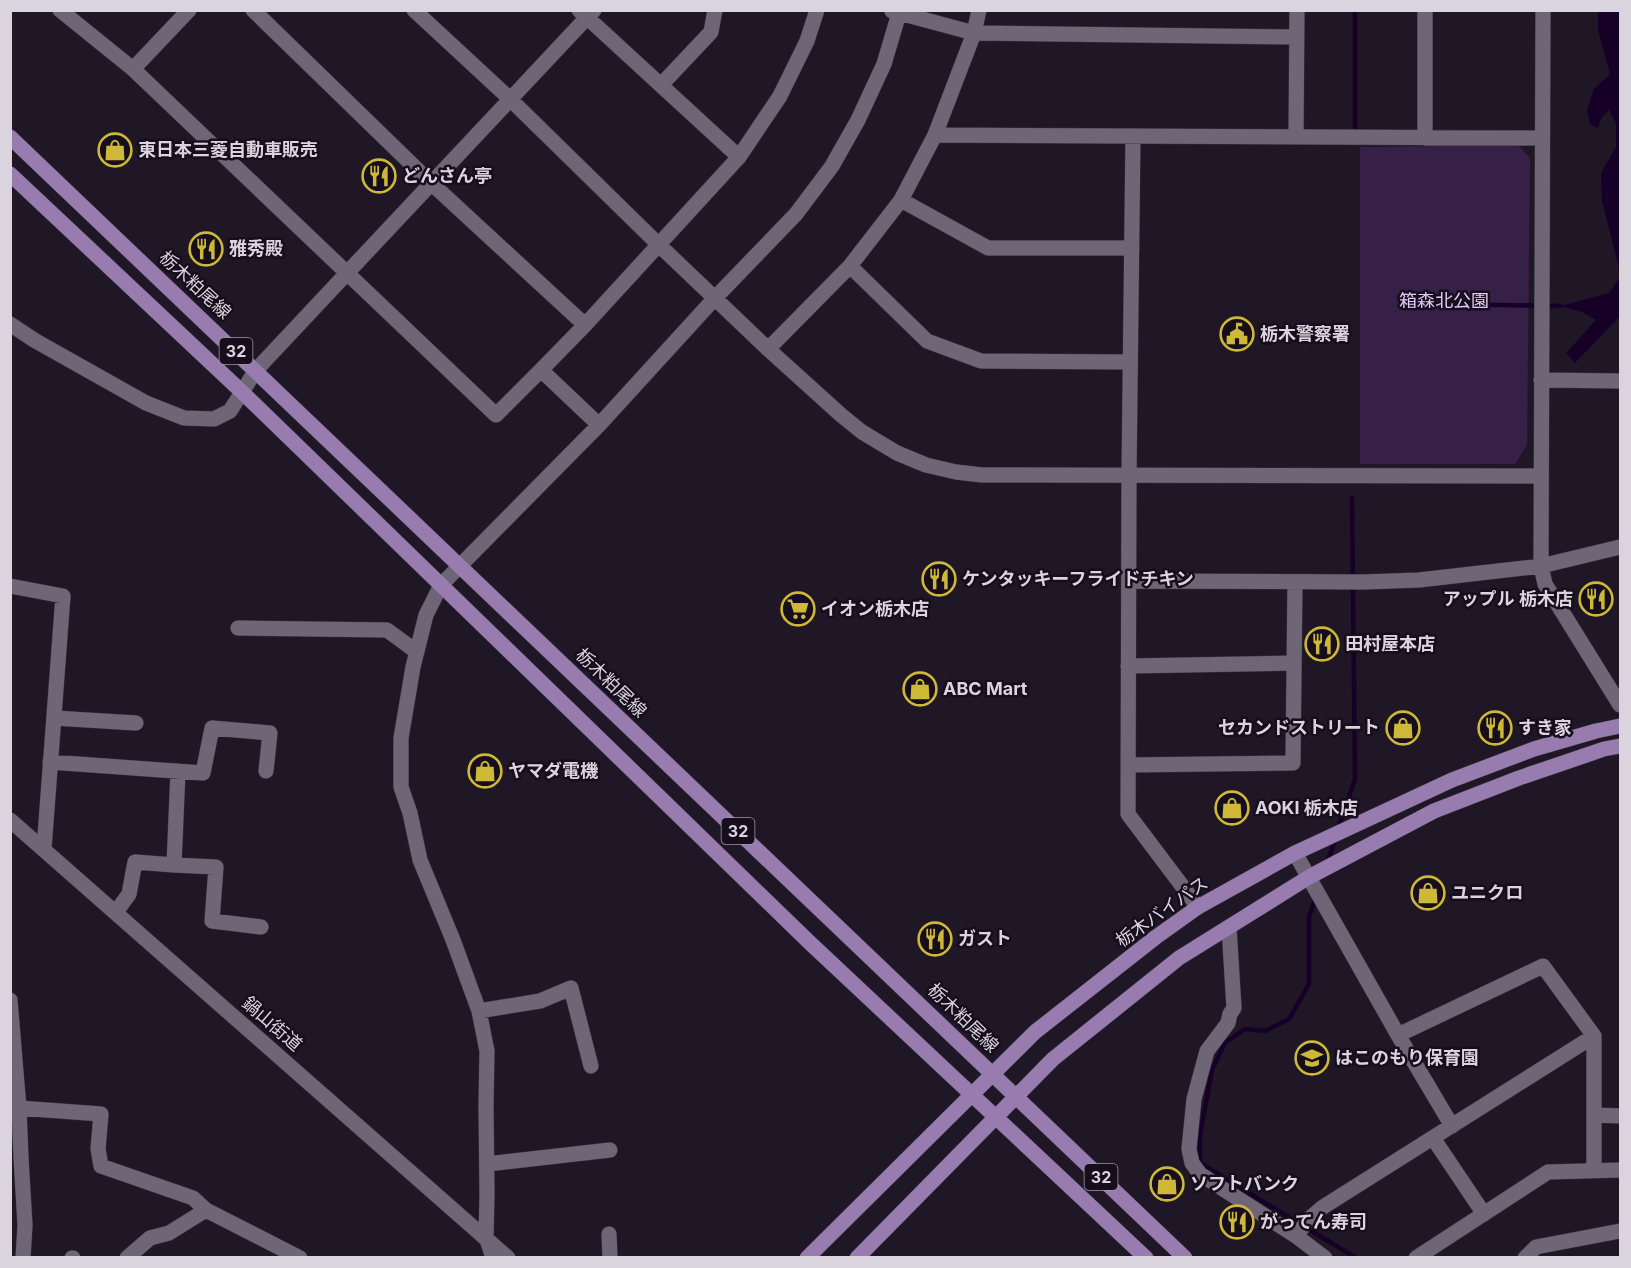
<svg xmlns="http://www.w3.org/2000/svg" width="1631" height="1268" font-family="Inter,'Noto Sans JP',sans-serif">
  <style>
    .green { fill: #372048 }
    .water { fill: #160027 }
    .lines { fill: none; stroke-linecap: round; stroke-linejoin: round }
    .stream { stroke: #160027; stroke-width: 4.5 }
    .minor-casing { stroke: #37323c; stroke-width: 16 }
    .major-casing { stroke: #37323c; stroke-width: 16 }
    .minor { stroke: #6e6577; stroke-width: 15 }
    .major { stroke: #987baf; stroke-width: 15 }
    .labels { text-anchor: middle; stroke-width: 5; stroke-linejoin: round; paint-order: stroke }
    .shield { fill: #160e1c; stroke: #9f99a4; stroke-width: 1.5 }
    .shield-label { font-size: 16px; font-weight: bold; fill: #dad4de }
    .poi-label { font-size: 18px; font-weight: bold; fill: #dad4de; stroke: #160e1c; text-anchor: start }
    .street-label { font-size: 18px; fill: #dad4de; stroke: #160e1c }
    .park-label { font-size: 18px; fill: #e2c8f9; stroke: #160e1c }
  </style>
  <rect width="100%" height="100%" fill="#1f1726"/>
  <!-- green -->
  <path class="green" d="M1518 145 1530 158 1527 445 1515 464H1360V147Z"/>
  <!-- water -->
  <path class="water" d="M1599 11H1620V272L1602 201 1601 173 1616 147V123L1609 110 1602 117 1598 128 1590 124 1587 110 1594 89 1610 74 1598 30V12Z
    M1620 277V316L1575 363 1566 353 1596 320 1582 312 1560 306 1609 293Z"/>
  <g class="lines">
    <!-- stream -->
    <path class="stream" d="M1355 133V10
      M1446 304 1560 306
      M1338 829 1355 779 1352 498
      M1327 863 1335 840
      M1316 897 1309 917V984L1289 1019 1265 1031 1245 1029 1225 1043 1212 1070 1200 1135V1163L1356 1258"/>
    <defs>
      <path id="minor" d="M60 10 133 69 496 415 541 370
        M253 10 431 183 585 325 739 157 780 96 807 41 817 10
        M414 10 510 99 659 245 768 349 841 415 862 432 897 453 926 465 956 472 982 475 1540 476
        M579 10 739 157
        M1425 10V138
        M1543 10 1541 566 1545 584 1620 705
        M892 11 974 33 1297 37
        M133 69 189 10
        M661 85 711 32 715 10
        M935 135 1542 138
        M1133 136 1129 476 1128 814 1198 907
        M1296 137 1297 10
        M901 200 988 248H1132
        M850 266 927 341 981 361 1130 362
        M10 324 34 340 146 403 184 418 214 419 230 411 256 370 594 10
        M585 325 541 370 599 425
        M768 349 850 266 901 200 935 135 974 33 979 10
        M1541 380 1620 381
        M1129 581 1364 582 1419 580 1541 566 1620 547
        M10 586 63 596 44 849
        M238 628 387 630 417 652
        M1128 666 1294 663
        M54 718 136 723
        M50 762 203 773 212 728 270 733 266 771
        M1128 765 1293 763 1295 582
        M178 771 174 865 216 867 212 921 261 927
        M10 820 508 1258
        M1295 853 1398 1035 1452 1126
        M116 912 129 894 135 862 174 865
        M1229 927 1234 1008 1230 1014 1228 1023 1207 1051 1194 1099 1189 1149 1192 1163 1200 1174 1296 1236
        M10 1000 19 1108 21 1158 25 1225 23 1258
        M479 1011 540 1001 571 988 591 1066
        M1398 1035 1543 966 1594 1036V1170
        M19 1108 101 1114 98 1149 101 1166 193 1198 206 1210
        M1595 1115 1620 1116
        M1433 1138 1484 1214
        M487 1164 610 1150
        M609 1234 610 1258
        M72 1258H73
        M127 1258 150 1238 169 1233 206 1210 300 1258
        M493 1258 486 1237 487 1195 486 1105 487 1051 479 1011 453 940 420 860 410 813 401 787V738L413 667 426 615 441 585 599 425 715 298 796 214 832 166 858 120 884 64 900 10
        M1325 1258 1296 1236 1309 1219 1323 1207 1594 1036
        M1416 1258 1548 1172 1620 1170
        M1525 1258 1536 1247 1620 1231"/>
      <path id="major" d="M10 137 1185 1258
        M10 174 242 392 809 942 1146 1258
        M807 1258 1035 1032 1156 937 1198 907 1295 853 1452 780 1534 749 1596 731 1620 726
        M857 1258 1053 1059 1179 958 1309 877 1434 811 1519 778 1604 749 1620 746"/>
    </defs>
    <!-- minor casing -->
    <use href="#minor" class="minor-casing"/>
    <!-- major casing -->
    <use href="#major" class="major-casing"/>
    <!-- minor -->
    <use href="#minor" class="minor"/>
    <!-- major -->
    <use href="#major" class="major"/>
  </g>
  <!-- icons -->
  <defs>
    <symbol id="shop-ring" viewBox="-11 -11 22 22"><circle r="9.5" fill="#160e1c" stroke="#ceb837" stroke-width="1.5"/><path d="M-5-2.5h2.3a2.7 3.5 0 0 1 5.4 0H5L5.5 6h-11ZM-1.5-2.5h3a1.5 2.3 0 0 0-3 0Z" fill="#ceb837"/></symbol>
    <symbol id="restaurant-ring" viewBox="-11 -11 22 22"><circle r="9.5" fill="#160e1c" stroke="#ceb837" stroke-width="1.5"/><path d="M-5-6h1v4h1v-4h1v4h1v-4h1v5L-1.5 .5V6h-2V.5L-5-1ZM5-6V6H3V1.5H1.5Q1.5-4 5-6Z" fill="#ceb837"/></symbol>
    <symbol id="civic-ring" viewBox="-11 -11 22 22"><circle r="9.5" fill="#160e1c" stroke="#ceb837" stroke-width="1.5"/><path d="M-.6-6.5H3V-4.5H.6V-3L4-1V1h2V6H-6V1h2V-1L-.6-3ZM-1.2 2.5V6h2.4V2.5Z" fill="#ceb837"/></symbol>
    <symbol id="supermarket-ring" viewBox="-11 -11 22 22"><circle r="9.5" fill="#160e1c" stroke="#ceb837" stroke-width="1.5"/><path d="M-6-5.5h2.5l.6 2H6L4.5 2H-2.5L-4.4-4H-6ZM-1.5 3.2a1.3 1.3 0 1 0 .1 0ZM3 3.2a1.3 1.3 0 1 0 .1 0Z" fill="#ceb837"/></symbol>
    <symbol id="school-ring" viewBox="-11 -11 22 22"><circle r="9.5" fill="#160e1c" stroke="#ceb837" stroke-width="1.5"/><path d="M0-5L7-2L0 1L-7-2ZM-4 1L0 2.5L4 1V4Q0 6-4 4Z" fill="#ceb837"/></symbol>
  </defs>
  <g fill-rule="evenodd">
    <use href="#shop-ring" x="96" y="131" width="38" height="38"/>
    <use href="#restaurant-ring" x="360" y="157" width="38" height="38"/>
    <use href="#restaurant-ring" x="187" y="230" width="38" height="38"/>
    <use href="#civic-ring" x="1218" y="315" width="38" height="38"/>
    <use href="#restaurant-ring" x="920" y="560" width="38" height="38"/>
    <use href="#restaurant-ring" x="1577" y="580" width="38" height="38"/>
    <use href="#supermarket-ring" x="779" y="590" width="38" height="38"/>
    <use href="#restaurant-ring" x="1303" y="625" width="38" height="38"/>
    <use href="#shop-ring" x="901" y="670" width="38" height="38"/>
    <use href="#shop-ring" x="1384" y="709" width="38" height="38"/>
    <use href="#restaurant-ring" x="1476" y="709" width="38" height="38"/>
    <use href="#shop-ring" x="466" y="752" width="38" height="38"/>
    <use href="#shop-ring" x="1213" y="789" width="38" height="38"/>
    <use href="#shop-ring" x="1409" y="874" width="38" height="38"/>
    <use href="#restaurant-ring" x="916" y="920" width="38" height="38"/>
    <use href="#school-ring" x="1293" y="1039" width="38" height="38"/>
    <use href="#shop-ring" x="1148" y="1165" width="38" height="38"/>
    <use href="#restaurant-ring" x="1218" y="1203" width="38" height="38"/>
  </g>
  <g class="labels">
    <!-- shield labels -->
    <g class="shield">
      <rect x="219.5" y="338" width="33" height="26" rx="4.5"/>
      <rect x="721.5" y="818" width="33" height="26" rx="4.5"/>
      <rect x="1084.5" y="1164" width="33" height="26" rx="4.5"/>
    </g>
    <g class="shield-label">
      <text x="236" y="357">32</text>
      <text x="738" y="837">32</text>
      <text x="1101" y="1183">32</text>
    </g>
    <!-- poi labels -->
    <g class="poi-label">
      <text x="138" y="156">東日本三菱自動車販売</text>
      <text x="402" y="182">どんさん亭</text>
      <text x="229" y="255">雅秀殿</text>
      <text x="1260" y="340">栃木警察署</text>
      <text x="962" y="585">ケンタッキーフライドチキン</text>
      <text x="1573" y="605" text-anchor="end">アップル 栃木店</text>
      <text x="821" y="615">イオン栃木店</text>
      <text x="1345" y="650">田村屋本店</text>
      <text x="943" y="695">ABC Mart</text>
      <text x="1380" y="734" text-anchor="end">セカンドストリート</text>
      <text x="1518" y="734">すき家</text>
      <text x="508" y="777">ヤマダ電機</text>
      <text x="1255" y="814">AOKI 栃木店</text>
      <text x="1451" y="899">ユニクロ</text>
      <text x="958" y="945">ガスト</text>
      <text x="1335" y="1064">はこのもり保育園</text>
      <text x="1190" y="1190">ソフトバンク</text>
      <text x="1260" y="1228">がってん寿司</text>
    </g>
    <!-- street labels -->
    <g class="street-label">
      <text transform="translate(195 285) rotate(43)" y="6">栃木粕尾線</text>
      <text transform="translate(611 683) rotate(44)" y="6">栃木粕尾線</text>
      <text transform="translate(1162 912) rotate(-35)" y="6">栃木バイパス</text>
      <text transform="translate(963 1018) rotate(44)" y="6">栃木粕尾線</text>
      <text transform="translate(272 1024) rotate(41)" y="6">鍋山街道</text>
    </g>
    <!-- park labels -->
    <g class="park-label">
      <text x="1444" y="307">箱森北公園</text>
    </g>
  </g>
  <!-- border -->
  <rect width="1631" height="1268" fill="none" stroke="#dad4de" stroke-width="24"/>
</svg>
